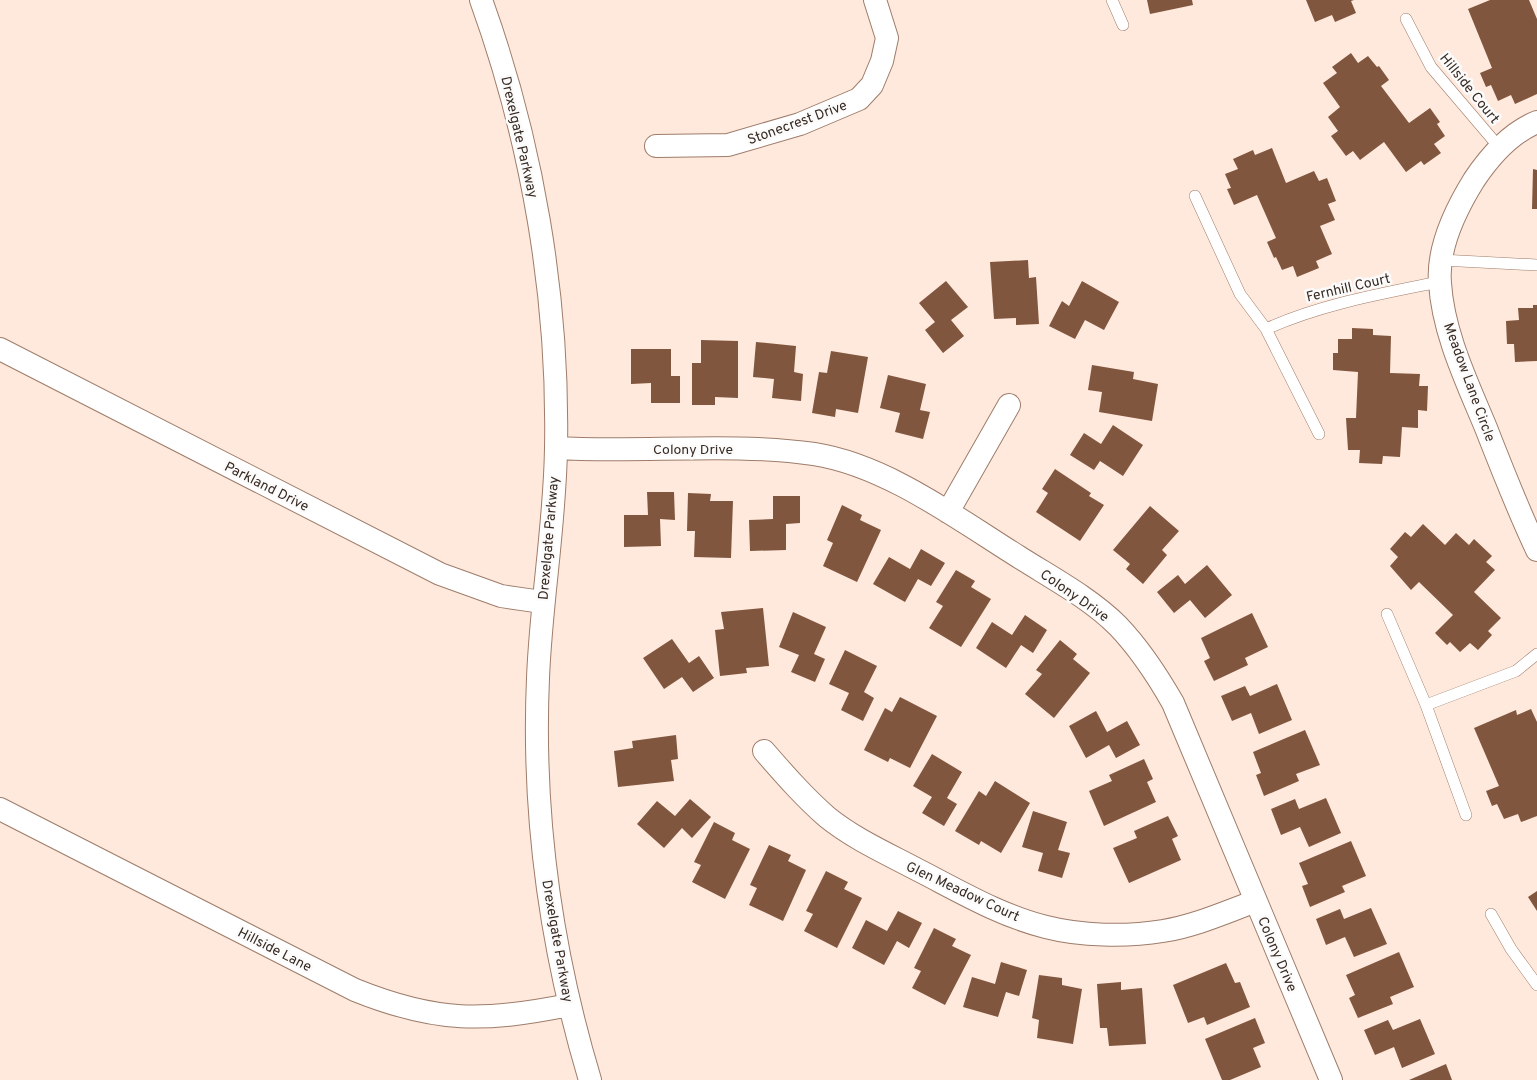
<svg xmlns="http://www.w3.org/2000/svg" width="1537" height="1080" font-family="Overpass,sans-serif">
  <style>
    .building { fill: #80563e }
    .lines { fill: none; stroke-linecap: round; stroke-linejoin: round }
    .lane-casing { stroke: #9e7d6a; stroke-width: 12 }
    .street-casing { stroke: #9e7d6a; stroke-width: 24 }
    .lane { stroke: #fff; stroke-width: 11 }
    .street { stroke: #fff; stroke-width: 22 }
    .labels { text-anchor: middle; stroke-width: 5; stroke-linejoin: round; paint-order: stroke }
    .street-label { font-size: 14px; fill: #382a22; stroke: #fbfbfb }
  </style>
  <rect width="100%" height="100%" fill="#ffe8dc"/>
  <!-- building -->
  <path class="building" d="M1147 0H1192L1193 5 1150 14Z
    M1306 0H1354L1351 1 1356 13 1335 22 1332 15 1315 22Z
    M1490 0H1529L1537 19V94L1515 104 1511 95 1498 101 1491 85 1486 87 1480 73 1492 68 1468 9Z
    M1351 53 1358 63 1368 56 1377 67 1379 66 1389 80 1381 86 1409 123 1430 108 1440 122 1437 124 1445 136 1434 144 1441 153 1424 165 1421 161 1406 172 1384 142 1360 160 1353 151 1346 156 1331 136 1338 131 1328 117 1340 107 1323 83 1337 73 1332 67Z
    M1272 148 1286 183 1314 171 1319 181 1327 178 1336 201 1328 204 1335 220 1320 226 1332 254 1316 261 1319 268 1297 277 1293 266 1282 270 1276 257 1274 258 1267 242 1276 238 1257 195 1234 205 1227 189 1231 188 1225 174 1238 169 1233 159 1253 150 1255 155Z
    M1533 169 1537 170V209H1532Z
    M1028 260 1029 278 1036 277 1039 324 1016 325V318L994 319 990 262Z
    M946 281 968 307 951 320 964 336 943 353 925 330 935 322 919 303Z
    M1082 281 1119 302 1104 330 1085 320 1075 339 1049 326 1062 301 1069 306Z
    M1533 305H1537V361L1515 362 1514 344H1507L1506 321 1519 320 1518 308H1533Z
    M1352 328 1373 329V335L1391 336 1390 373 1420 374 1419 386H1428L1427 411 1418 410V428L1402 427 1400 457 1383 456 1382 464 1359 463 1360 450H1348L1346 418H1356L1358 372 1333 370V353H1338V339H1352Z
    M701 340 738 341V398L715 397V405H692V363H701Z
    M756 342 796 346 794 372 803 374 801 401 772 398 774 379 753 377Z
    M631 349H671V376H680V403H651V383L631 384Z
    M831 351 868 357 858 413 836 409 835 417 812 413 819 372 827 373Z
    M1092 365 1134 372 1133 379 1158 384 1152 421 1099 412 1102 392 1088 390Z
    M888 375 926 384 920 410 930 412 923 439 895 432 900 413 880 408Z
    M1113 425 1143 445 1123 476 1100 461 1094 470 1070 455 1084 433 1101 444Z
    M1055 469 1091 493 1089 496 1104 505 1080 541 1036 512 1048 493 1042 489Z
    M647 492H674L675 520 660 519 661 546 624 547V515H648Z
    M688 493 711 494 710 501H733L731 558 694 557 695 531H687Z
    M773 496H800V523L786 524V550L750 551 749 520 773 519Z
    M842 505 862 515 860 520 881 530 857 582 823 566 833 543 827 540Z
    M1150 506 1179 531 1162 550 1167 555 1143 584 1126 569 1130 564 1113 550Z
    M1423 524 1445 545 1456 533 1469 545 1474 539 1492 556 1486 562 1495 570 1474 592 1501 618 1488 631 1492 635 1478 650 1470 643 1460 652 1450 642 1447 645 1435 633 1453 615 1419 582 1411 590 1390 566 1398 557 1390 549 1405 532 1411 537Z
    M921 549 945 563 931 586 918 579 905 602 873 584 889 557 910 569Z
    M1207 565 1232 595 1205 618 1190 600 1174 613 1157 592 1178 575 1185 584Z
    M956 570 975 581 971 587 991 599 961 647 929 628 943 606 936 602Z
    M763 608 769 666 746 668 747 673 720 676 715 630 724 629 721 612Z
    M793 612 826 627 814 654 825 659 815 682 791 672 799 655 779 647Z
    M1252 613 1268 647 1245 658 1248 665 1214 681 1204 661 1210 658 1201 638Z
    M1025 615 1047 630 1033 653 1021 645 1006 668 976 648 992 622 1012 635Z
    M672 639 689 663 699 656 714 678 693 692 682 677 664 689 643 658Z
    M1060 640 1077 654 1073 659 1090 673 1054 718 1025 694 1042 674 1036 670Z
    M845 650 877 666 864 692 874 698 863 721 841 710 849 693 829 684Z
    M1277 684 1292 720 1259 734 1251 713 1232 721 1221 696 1245 686 1250 696Z
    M900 697 937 716 910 768 890 758 888 762 864 750 885 708 892 712Z
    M1531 709 1537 722V816L1521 822 1518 814 1504 819 1497 804 1492 806 1486 791 1499 786 1474 728 1516 710 1517 715Z
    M1096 711 1107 732 1127 721 1140 745 1116 758 1109 745 1086 758 1069 726Z
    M1305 730 1320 765 1296 774 1299 781 1264 796 1256 775 1261 773 1253 752Z
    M676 735 678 759 671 760 674 781 618 787 614 751 633 748 632 741Z
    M932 754 962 772 947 798 957 804 944 826 922 813 932 797 913 786Z
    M1144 759 1153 779 1147 782 1156 802 1104 826 1089 791 1112 781 1109 775Z
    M995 781 1030 803 1001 853 981 841 979 845 955 831 979 791 986 796Z
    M1326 798 1341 833 1309 847 1300 827 1281 835 1271 809 1295 799 1299 809Z
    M690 799 711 817 692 838 682 828 664 848 637 824 657 801 675 816Z
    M1033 811 1067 822 1058 850 1070 853 1062 878 1038 871 1043 853 1022 847Z
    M1168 816 1178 836 1172 839 1181 860 1129 883 1113 848 1137 838 1134 831Z
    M714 822 735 833 732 840 750 849 725 899 692 882 701 865 694 862Z
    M1351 841 1366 876 1342 886 1345 892 1310 907 1302 886 1308 884 1299 863Z
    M769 845 791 855 788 861 806 870 783 921 749 905 757 888 750 885Z
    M826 871 848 882 844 889 862 898 837 948 804 931 813 914 806 911Z
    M1537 891V911L1528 897Z
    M1371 908 1387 944 1354 957 1345 937 1326 945 1316 919 1340 909 1344 919Z
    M898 911 922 923 909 948 897 941 884 965 852 948 866 920 887 931Z
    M934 928 956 939 952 946 971 955 945 1005 912 988 921 971 914 968Z
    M1399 952 1414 987 1390 997 1393 1004 1358 1018 1349 998 1355 995 1346 975Z
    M1001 962 1027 970 1019 996 1006 992 998 1017 963 1007 972 977 995 984Z
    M1226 963 1235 983 1240 982 1250 1007 1207 1025 1204 1017 1188 1023 1173 985Z
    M1039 975 1062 978V985L1082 989 1073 1044 1037 1038 1039 1020 1032 1018Z
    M1121 982V990L1142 988 1146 1044 1109 1046 1107 1028H1100L1097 984Z
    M1255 1018 1265 1043 1253 1048 1261 1067 1230 1080H1222L1205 1039Z
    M1420 1019 1435 1054 1402 1068 1394 1047 1375 1055 1364 1030 1388 1020 1393 1030Z
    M1446 1064 1452 1080H1409Z"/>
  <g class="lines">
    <defs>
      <path id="lane" d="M1112 0 1123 25
        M1406 19 1431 67 1499 147
        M1195 196 1240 294 1266 329 1319 434
        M1441 260 1537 265
        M1266 329C1322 304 1380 294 1439 282
        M1387 614 1426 705 1466 815
        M1426 705 1516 671 1537 654
        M1491 914 1511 949 1537 985"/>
      <path id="street" d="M481 0C532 141 559 297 556 448 555 525 541 601 538 678 532 814 551 950 590 1080
        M1537 122C1510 133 1490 156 1474 180 1456 209 1437 248 1440 283 1443 333 1467 382 1486 428 1502 469 1518 510 1537 550
        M656 146 728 145 800 124 859 99 872 85 882 61 887 38 875 0
        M0 349 440 574 501 596 542 602
        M556 448C642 453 729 442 814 454 886 465 958 519 1019 557 1052 578 1090 598 1118 626 1140 649 1157 675 1173 703L1331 1080
        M948 512 1009 405
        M764 751C784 774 804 797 827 817 854 839 888 854 918 870 959 891 1001 916 1046 927 1081 936 1126 937 1163 931 1195 926 1226 912 1256 901
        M0 809 355 990C437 1023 484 1022 569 1005"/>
    </defs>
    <!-- lane casing -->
    <use href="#lane" class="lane-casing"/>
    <!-- street casing -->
    <use href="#street" class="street-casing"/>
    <!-- lane -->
    <use href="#lane" class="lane"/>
    <!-- street -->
    <use href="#street" class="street"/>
  </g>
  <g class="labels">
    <!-- street labels -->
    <g class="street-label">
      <text transform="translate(1470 88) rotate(51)" y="5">Hillside Court</text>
      <text transform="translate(797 122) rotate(-20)" y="5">Stonecrest Drive</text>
      <text transform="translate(520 137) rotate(77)" y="5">Drexelgate Parkway</text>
      <text transform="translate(1348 287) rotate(-13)" y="5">Fernhill Court</text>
      <text transform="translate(1470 382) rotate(70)" y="5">Meadow Lane Circle</text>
      <text x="693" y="454">Colony Drive</text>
      <text transform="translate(267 486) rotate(27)" y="5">Parkland Drive</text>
      <text transform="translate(548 538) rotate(-85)" y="5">Drexelgate Parkway</text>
      <text transform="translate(1075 595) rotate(35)" y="5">Colony Drive</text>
      <text transform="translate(963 891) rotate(25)" y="5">Glen Meadow Court</text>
      <text transform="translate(558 941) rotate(80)" y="5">Drexelgate Parkway</text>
      <text transform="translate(275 949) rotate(27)" y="5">Hillside Lane</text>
      <text transform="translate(1278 954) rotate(67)" y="5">Colony Drive</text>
    </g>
  </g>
</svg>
